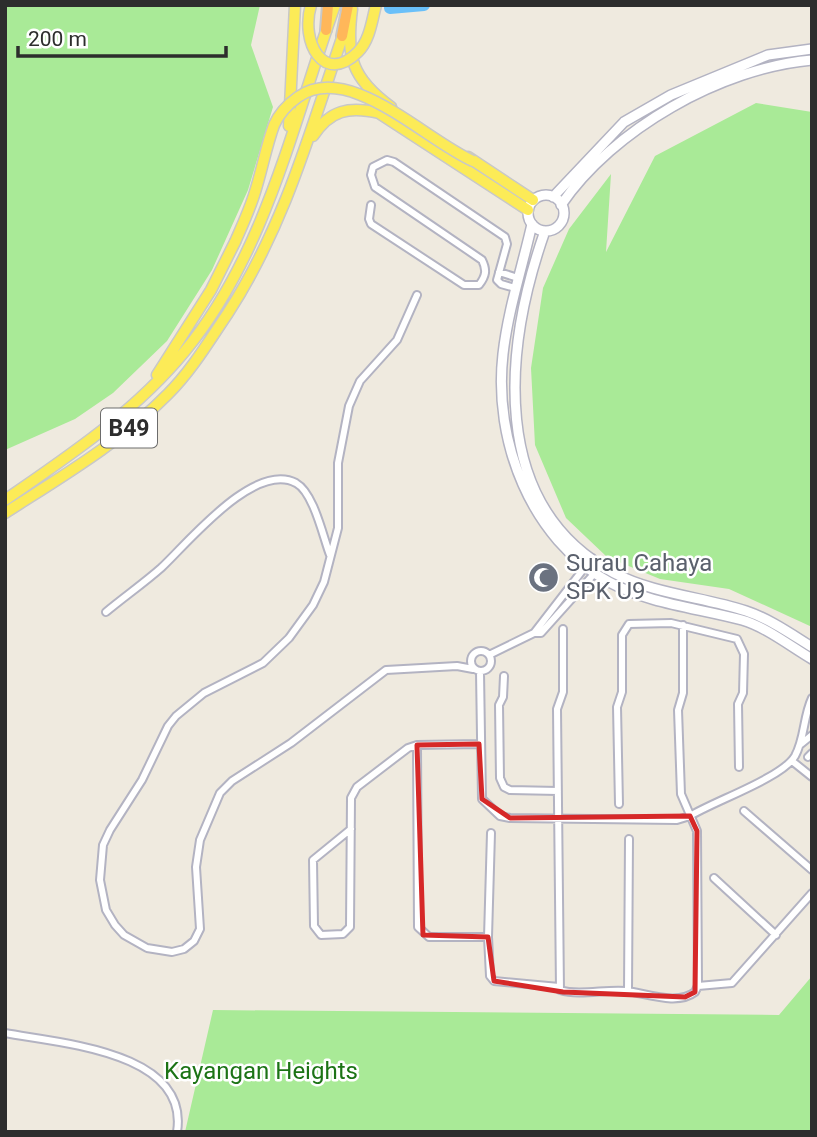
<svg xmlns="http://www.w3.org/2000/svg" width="817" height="1137" font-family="Roboto,sans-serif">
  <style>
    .green { fill: #a9ea97 }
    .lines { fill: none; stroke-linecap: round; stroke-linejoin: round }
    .river { stroke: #6ac0f9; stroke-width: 12 }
    .street-casing { stroke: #b3b3c2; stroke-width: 10 }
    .secondary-casing { stroke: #b3b3c2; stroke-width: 12 }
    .primary-casing { stroke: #c8c8c8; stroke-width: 13 }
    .highway-casing { stroke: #c8c8c8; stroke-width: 14 }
    .street { stroke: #fff; stroke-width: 6 }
    .secondary { stroke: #fff; stroke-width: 9 }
    .primary { stroke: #fceb57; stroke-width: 10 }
    .highway { stroke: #ffb75a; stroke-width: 10 }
    .primary-bridge-casing { stroke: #c8c8c8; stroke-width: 13; stroke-linecap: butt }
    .primary-bridge { stroke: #fceb57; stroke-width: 10 }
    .marked { fill: none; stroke: #d62828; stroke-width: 5; stroke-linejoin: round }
    .labels { text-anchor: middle; stroke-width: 5; stroke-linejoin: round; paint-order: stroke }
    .shield { fill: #fff; stroke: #6c6c6c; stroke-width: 2 }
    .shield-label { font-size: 23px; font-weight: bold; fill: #2d2d2d }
    .worship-label { font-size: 24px; fill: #5b616d; stroke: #fff; text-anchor: start }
    .park-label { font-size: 24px; fill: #1c7315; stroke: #fff }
  </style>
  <rect width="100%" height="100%" fill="#efeadf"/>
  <!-- green -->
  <path class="green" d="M5 5H260L251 45 273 107 248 190 212 270 167 341 113 393 75 419 5 450Z
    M756 103 812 112V627L729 589 660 579 607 557 566 518 535 445 531 368 543 288 569 229 611 174 606 252 655 156Z
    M812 976V1132H185L213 1010 779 1015Z"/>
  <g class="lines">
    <!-- river -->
    <path class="river" d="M390 8 424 5"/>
    <defs>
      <path id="street" d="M371 205 369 219 371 224 464 285H479C486 276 487 270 482 260L375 187 371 175 373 167 387 160 394 162 505 237 507 244 497 280 501 284 515 288
        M499 272 518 278
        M417 295 397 340 360 381 349 406 338 463V528L324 582 313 605 289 638 263 663 204 693 176 716 168 726 142 780 110 830 103 845 100 880 106 910 115 925 124 935 147 948 172 952 184 949 194 941 200 929 196 867 200 840 220 793 232 781 291 743 386 670 457 666 473 669
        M106 612C124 597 144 583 161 568 188 543 254 461 296 483 314 493 323 537 330 555
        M563 629V692L557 709 560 990C580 996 605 989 626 991 646 993 677 1006 695 992L698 986 697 831 681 794 678 710 683 693V625
        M534 633 592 558
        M471 661a10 10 0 1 1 20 0a10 10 0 1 1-20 0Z
        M489 655 534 633H541L602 565
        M480 672 482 799 500 816 510 818 677 820 690 816C714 801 782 778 795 756 805 738 803 717 812 698
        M504 676 503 697 499 705 500 778 504 787 510 790 558 791
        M801 744 812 735
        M417 745 418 927 429 937H488
        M808 757 812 753
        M792 761 812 777
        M619 804 617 707 622 692V635L629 624 671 623 737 639 744 654 743 693 738 704 739 767
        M744 811 812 870
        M351 829 313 860 314 926 321 935 343 934 350 927 351 798 357 787 408 748 417 745 479 744
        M491 833 488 937 490 976 494 981 559 987
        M714 878 776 935
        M698 986 732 983 812 893
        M628 991 629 839
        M5 1033C58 1043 190 1051 177 1132"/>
      <path id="secondary" d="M528 213a18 18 0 1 1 36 0a18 18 0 1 1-36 0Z
        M553 197 624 122 671 95 768 55 812 49
        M561 205C613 129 721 68 812 60
        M532 224C522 268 508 310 503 354 493 441 531 539 609 582 650 604 698 608 742 620 766 627 790 646 812 659
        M545 231C505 345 486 505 614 573 654 594 704 597 746 611 770 619 791 634 812 647"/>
      <path id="primary" d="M352 9C346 56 351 78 391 107
        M289 126 295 5
        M313 136C330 110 349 106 379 113L528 210
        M468 157 533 200
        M157 375 211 290 235 242
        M5 500C70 455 135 412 185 351 266 253 293 122 335 5
        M5 513C61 477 121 442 168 394 192 370 209 341 228 313 286 223 311 128 345 29"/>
      <path id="highway" d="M326 30 328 5
        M342 36 348 5"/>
    </defs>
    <!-- street casing -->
    <use href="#street" class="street-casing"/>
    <!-- secondary casing -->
    <use href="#secondary" class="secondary-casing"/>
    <!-- primary casing -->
    <use href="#primary" class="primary-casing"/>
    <!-- highway casing -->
    <use href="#highway" class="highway-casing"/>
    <!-- street -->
    <use href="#street" class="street"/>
    <!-- secondary -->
    <use href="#secondary" class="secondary"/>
    <!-- primary -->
    <use href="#primary" class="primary"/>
    <!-- highway -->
    <use href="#highway" class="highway"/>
    <defs>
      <path id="primary-bridge" d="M311 5C300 42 324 86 358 52 370 40 372 20 376 5
        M235 242C242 226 250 209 255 192 262 170 266 147 274 125 279 114 288 104 298 97 349 61 425 140 473 161"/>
    </defs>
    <!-- primary-bridge casing -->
    <use href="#primary-bridge" class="primary-bridge-casing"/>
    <!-- primary-bridge -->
    <use href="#primary-bridge" class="primary-bridge"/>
  </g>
  <!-- marked area -->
  <path class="marked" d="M479 744 482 799 510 818 690 816 697 831 695 992 685 997 563 992 494 981 488 937 423 935 417 745Z"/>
  <!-- icons -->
  <defs>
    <symbol id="mosque-disc" viewBox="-11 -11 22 22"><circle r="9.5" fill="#6b7280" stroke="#fff"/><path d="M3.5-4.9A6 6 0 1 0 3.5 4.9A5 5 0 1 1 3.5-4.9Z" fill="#fff"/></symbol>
  </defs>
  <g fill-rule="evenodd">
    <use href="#mosque-disc" x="526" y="560" width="35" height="35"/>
  </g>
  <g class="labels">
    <!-- shield labels -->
    <rect class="shield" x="101" y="408.5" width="56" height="39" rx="5"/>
    <g class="shield-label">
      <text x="129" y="436">B49</text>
    </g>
    <!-- worship labels -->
    <g class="worship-label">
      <text x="566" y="571">Surau Cahaya<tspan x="566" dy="28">SPK U9</tspan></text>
    </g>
    <!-- park labels -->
    <g class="park-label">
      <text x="261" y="1079">Kayangan Heights</text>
    </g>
  </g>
  <!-- border -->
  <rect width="817" height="1137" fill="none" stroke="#2d2d2d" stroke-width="14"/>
  <!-- scale -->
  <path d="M18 46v10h208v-10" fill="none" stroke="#2d2d2d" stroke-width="3.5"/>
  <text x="28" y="46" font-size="21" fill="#2d2d2d" stroke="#ffffff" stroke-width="5" paint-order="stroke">200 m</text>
</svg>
